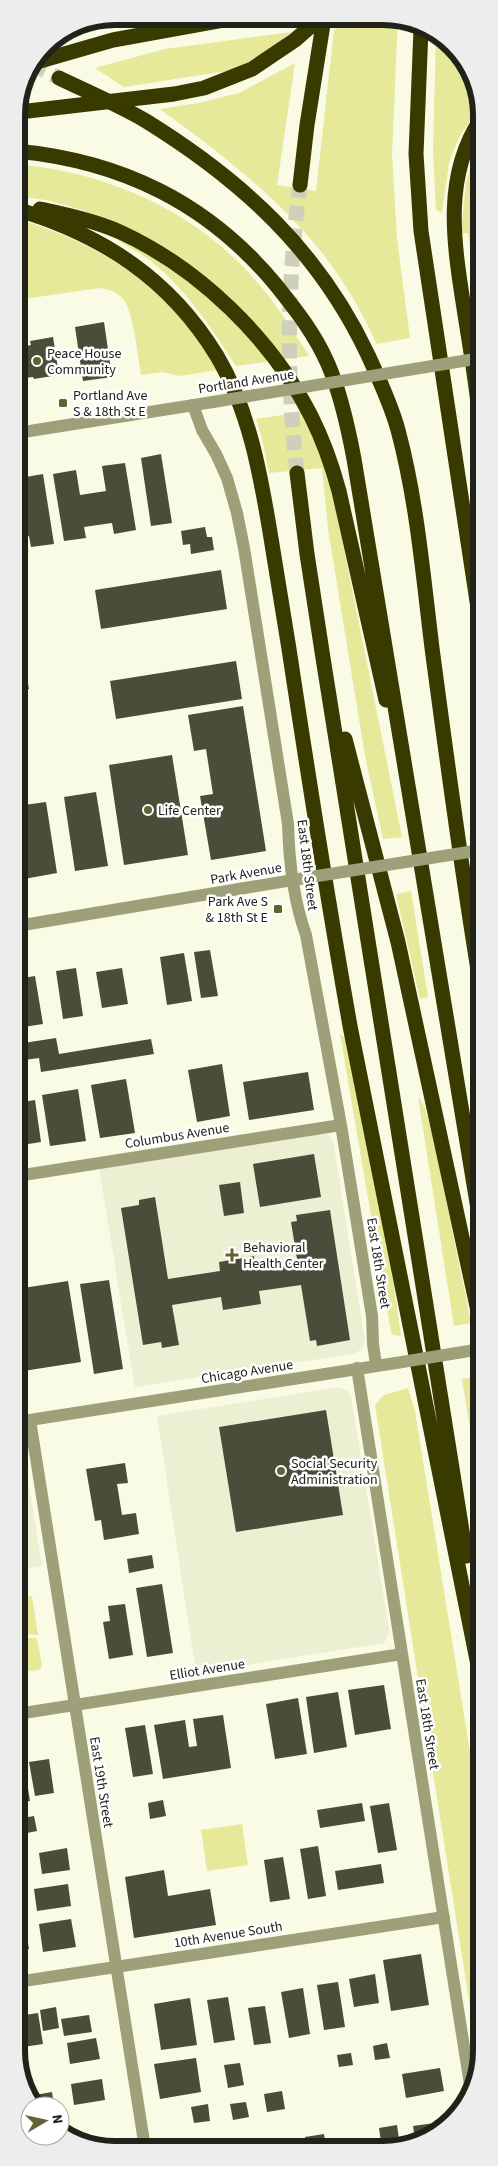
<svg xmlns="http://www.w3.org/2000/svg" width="498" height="2166" font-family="'Source Sans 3',sans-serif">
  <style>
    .built { fill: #edefd2 }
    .green { fill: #e5e999 }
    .building { fill: #4b4c3a }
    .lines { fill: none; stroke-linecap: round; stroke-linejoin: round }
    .motorway-tunnel { stroke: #ced0bc; stroke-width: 15; stroke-dasharray: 15 8; stroke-linecap: butt }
    .minor { stroke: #9da078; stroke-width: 12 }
    .tertiary { stroke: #9da078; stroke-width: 12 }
    .motorway { stroke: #393a00; stroke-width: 15 }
    .tertiary-bridge { stroke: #9da078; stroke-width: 12 }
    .motorway-bridge { stroke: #393a00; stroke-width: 15 }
    .poi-dot { fill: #616330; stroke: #fff; stroke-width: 2 }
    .labels { text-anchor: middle; stroke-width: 5; stroke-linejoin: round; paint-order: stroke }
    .poi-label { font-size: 14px; fill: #21221a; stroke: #fff; text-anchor: start }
    .street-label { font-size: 14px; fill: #21221a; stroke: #fff }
    .rim { fill: none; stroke: #21221a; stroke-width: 6 }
  </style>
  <rect width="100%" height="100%" fill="#f9fbe5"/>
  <!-- built -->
  <path class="built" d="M321 1133 328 1134 333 1140 365 1341 362 1349 353 1354 135 1387 99 1169Z
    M339 1387 347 1390 351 1395 389 1630 387 1638 384 1643 196 1673 157 1416Z
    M17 1438 23 1448 42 1566 17 1570Z"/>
  <!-- green -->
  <path class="green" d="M389 18H398L392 154 397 239 410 338 377 344C368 326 359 307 348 290 302 215 230 160 160 109L198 103 239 93 295 63 277 185 316 191 334 30 339 26Z
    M292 32 264 53 233 70 124 87 95 68 165 49Z
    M436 37 457 50 481 101V105L459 137 449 163 442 213 436 210 433 149Z
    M481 137V323H480L468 233H461L466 182Z
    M16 164C104 172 189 208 249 273 272 298 291 327 309 356L236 366C212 329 186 289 152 262 131 245 99 235 86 211L46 200 16 196Z
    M16 218C109 248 167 286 219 370L179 376 163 372 141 375C138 357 134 315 124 300 118 292 109 289 100 288L17 300Z
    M303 412 328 470 402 837 383 839 365 756 328 529 322 468 269 473 262 439 256 419Z
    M19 545H24L29 551 20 574 23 593 21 597 17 600V546Z
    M411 891 428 997 420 999 396 894Z
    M340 1034 346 1039 385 1221 401 1336 393 1335 391 1332Z
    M418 1097 423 1104 431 1126 471 1323 454 1326Z
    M481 1376V1497L462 1379Z
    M408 1388 415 1411 481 1820 482 2058 479 2064 375 1405 384 1395Z
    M32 1596 38 1635 22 1634 17 1601V1599Z
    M21 1638H36L38 1643 42 1666 39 1670 17 1673V1639Z
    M242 1824 248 1865 207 1871 201 1830Z"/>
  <!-- building -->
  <path class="building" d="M104 322 112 377 83 381 75 327Z
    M53 337 59 375 34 379 33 377 17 379V348L31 345 30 341Z
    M161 454 172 523 151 526 141 458Z
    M125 463 136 530 114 534 112 523 84 527 86 538 64 541 53 474 76 470 80 495 106 491 102 466Z
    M43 474 54 544 31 547 29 536 17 538V505L24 504 20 478Z
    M205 527 207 537H212L214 550 191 554 190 544 183 545 181 531Z
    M221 570 227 609 101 629 95 590Z
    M17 618 21 640 17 641Z
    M236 661 242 699 116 719 110 681Z
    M25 667 29 689 17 691V669Z
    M243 706 266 851 211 860 200 796 213 794 206 749 194 751 188 715Z
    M172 755 188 855 124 865 109 765Z
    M96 792 108 866 75 871 64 797Z
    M46 802 57 873 24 879 17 835V806Z
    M210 950 218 996 201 998 194 952Z
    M184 953 192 1001 167 1005 160 957Z
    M76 968 83 1016 63 1019 56 971Z
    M122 968 128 1004 102 1008 96 972Z
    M35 976 43 1024 17 1028V979Z
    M56 1038 59 1054 151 1039 154 1054 41 1072 39 1058 17 1061V1044Z
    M222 1064 230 1116 197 1122 188 1070Z
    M308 1072 314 1110 249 1120 243 1082Z
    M126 1079 135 1133 100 1138 91 1085Z
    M78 1089 86 1141 50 1146 42 1095Z
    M35 1100 41 1142 22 1145 18 1120 25 1119 23 1102Z
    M314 1154 321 1197 260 1207 253 1164Z
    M240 1182 244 1213 224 1216 219 1185Z
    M155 1197 168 1279 220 1271 219 1262 254 1256 255 1265 297 1259 291 1222 297 1221 296 1215 330 1210 350 1340 317 1346 316 1340 310 1341 301 1285 259 1291 261 1304 223 1310 221 1297 172 1305 179 1345 162 1348 161 1342 143 1345 121 1208 139 1205V1200Z
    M109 1280 123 1369 94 1374 80 1284Z
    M68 1281 81 1362 17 1372V1289Z
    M326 1410 343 1515 236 1532 219 1427Z
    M125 1463 128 1483 117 1484 122 1515 136 1513 139 1534 104 1540 101 1520 95 1521 86 1469Z
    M152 1555 154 1568 129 1573 127 1559Z
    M162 1584 173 1653 147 1657 136 1588Z
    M125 1604 133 1655 109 1659 103 1622 110 1621 108 1606Z
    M384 1685 391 1729 355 1735 348 1690Z
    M338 1692 347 1747 314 1753 306 1697Z
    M298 1698 307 1754 275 1759 266 1704Z
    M223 1715 231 1768 163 1779 154 1725 185 1720 189 1747 197 1746 193 1719Z
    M145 1725 153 1774 133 1777 125 1728Z
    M49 1759 54 1793 35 1796 29 1762Z
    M24 1764 30 1801 17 1803V1765Z
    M163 1800 166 1816 150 1819 148 1803Z
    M362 1803 365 1821 320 1828 317 1810Z
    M389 1803 397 1850 378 1853 370 1806Z
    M34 1816 37 1831 17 1835V1819Z
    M318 1846 326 1896 308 1899 300 1849Z
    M67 1848 70 1870 42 1874 39 1853Z
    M283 1857 290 1899 270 1902 264 1860Z
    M381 1864 384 1883 338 1890 335 1871Z
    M164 1870 168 1896 210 1889 216 1925 134 1938 125 1877Z
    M68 1884 71 1906 37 1911 34 1889Z
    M71 1919 76 1947 43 1952 39 1924Z
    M25 1927 29 1949 17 1951V1928Z
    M421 1954 429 2005 391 2011 383 1960Z
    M375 1974 379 2003 354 2007 349 1979Z
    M338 1982 345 2027 324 2030 317 1985Z
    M303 1988 310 2034 289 2038 281 1992Z
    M228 1997 235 2040 214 2043 207 2000Z
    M190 1998 197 2045 161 2050 154 2004Z
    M265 2006 271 2043 254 2045 248 2008Z
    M56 2007 59 2028 43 2031 40 2010Z
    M38 2013 43 2044 23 2047 18 2016Z
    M89 2015 92 2032 64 2036 61 2019Z
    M96 2038 100 2059 70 2064 67 2043Z
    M387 2043 390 2058 375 2060 373 2046Z
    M351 2053 353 2065 339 2067 337 2055Z
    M196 2058 201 2092 160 2099 154 2064Z
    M240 2063 244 2085 228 2088 224 2065Z
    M440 2068 444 2091 406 2098 402 2074Z
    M102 2079 105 2100 74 2105 71 2084Z
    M282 2091 285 2109 267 2112 264 2094Z
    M52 2092 54 2106H36L35 2095Z
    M246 2102 249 2117 233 2120 230 2104Z
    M208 2104 210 2121 194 2123 191 2107Z
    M449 2121 437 2127 415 2139 413 2126Z
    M397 2125 400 2147 397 2149H382L379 2128Z
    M324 2134 326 2149H307L305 2137Z
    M251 2141 252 2148H234L233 2143Z
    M289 2142 290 2148H269L268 2145Z
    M364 2143 365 2149H334L333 2148Z"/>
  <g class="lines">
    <!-- motorway-tunnel -->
    <path class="motorway-tunnel" d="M32 64 59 78
      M297 473C286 373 287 284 300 185"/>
    <!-- minor -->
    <path class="minor" d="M193 405 202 430 216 454 227 478 237 513 244 548 288 824C289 862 293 899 306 935L341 1125 372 1316 373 1344 376 1365
      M17 1176 341 1125
      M357 1368 470 2085
      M30 1420 145 2148
      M17 1714 402 1654
      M17 1982 444 1917"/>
    <!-- tertiary -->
    <path class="tertiary" d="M17 433 213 402
      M17 926 311 877
      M17 1422 396 1363"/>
    <!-- motorway -->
    <path class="motorway" d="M421 29 416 154 421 231 481 628
      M33 63 113 40 240 17
      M59 78C88 92 119 105 146 121 243 181 319 251 368 355 379 379 391 404 398 430 417 501 423 575 432 648 447 761 462 875 481 988
      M481 119C441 179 455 249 465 315 471 352 477 390 481 428
      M16 151C122 161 208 203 276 285 296 310 315 334 328 364 341 394 348 427 354 459L481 1227
      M300 185 307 125 324 18
      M16 209C103 235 170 279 217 356 249 410 260 472 270 532 276 571 283 610 289 649 308 775 328 901 350 1026L481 1680
      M40 209C67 215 95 221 120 232 199 268 272 339 311 416 323 440 332 465 339 491L386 700
      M297 473 307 554 323 658 466 1556
      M345 739 398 942 481 1325"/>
    <!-- tertiary-bridge -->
    <path class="tertiary-bridge" d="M213 402 481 358
      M311 877 481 850
      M396 1363 481 1349"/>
    <!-- motorway-bridge -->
    <path class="motorway-bridge" d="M28 111 174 94 204 88 252 69 295 40 320 18"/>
  </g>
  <!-- markers -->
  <g class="poi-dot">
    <circle cx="37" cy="361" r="5"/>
    <rect x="58" y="398" width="10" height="10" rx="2.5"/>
    <circle cx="148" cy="810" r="5"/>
    <rect x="273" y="904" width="10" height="10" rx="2.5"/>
    <path d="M229.5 1247.5h5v5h5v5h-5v5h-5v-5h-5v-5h5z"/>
    <circle cx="281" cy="1471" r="5"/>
  </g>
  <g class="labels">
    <!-- poi labels -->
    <g class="poi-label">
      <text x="47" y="358">Peace House<tspan x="47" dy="16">Community</tspan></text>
      <text x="73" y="400">Portland Ave<tspan x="73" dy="16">S &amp; 18th St E</tspan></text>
      <text x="158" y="815">Life Center</text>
      <text x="268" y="906" text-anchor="end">Park Ave S<tspan x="268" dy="16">&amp; 18th St E</tspan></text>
      <text x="243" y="1252">Behavioral<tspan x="243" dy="16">Health Center</tspan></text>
      <text x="291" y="1468">Social Security<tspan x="291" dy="16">Administration</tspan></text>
    </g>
    <!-- street labels -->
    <g class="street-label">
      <text transform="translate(246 381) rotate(-9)" y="5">Portland Avenue</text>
      <text transform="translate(308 865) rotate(83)" y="5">East 18th Street</text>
      <text transform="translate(246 873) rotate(-10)" y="5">Park Avenue</text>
      <text transform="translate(177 1135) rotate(-9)" y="5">Columbus Avenue</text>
      <text transform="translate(379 1263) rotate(81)" y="5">East 18th Street</text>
      <text transform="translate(247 1371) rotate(-9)" y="5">Chicago Avenue</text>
      <text transform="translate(207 1669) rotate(-9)" y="5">Elliot Avenue</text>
      <text transform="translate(428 1724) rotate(81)" y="5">East 18th Street</text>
      <text transform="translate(102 1782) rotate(81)" y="5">East 19th Street</text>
      <text transform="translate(228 1934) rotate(-9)" y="5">10th Avenue South</text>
    </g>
  </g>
  <!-- crop -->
  <path d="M0 0H498V2166H0ZM115 25H383A90 90 0 0 1 473 115V2051A90 90 0 0 1 383 2141H115A90 90 0 0 1 25 2051V115A90 90 0 0 1 115 25Z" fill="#ededed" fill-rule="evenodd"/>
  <path class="rim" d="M115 25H383A90 90 0 0 1 473 115V2051A90 90 0 0 1 383 2141H115A90 90 0 0 1 25 2051V115A90 90 0 0 1 115 25Z"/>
  <!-- north arrow -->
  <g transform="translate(45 2121) rotate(81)"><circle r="24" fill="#ffffff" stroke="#a6a7a3"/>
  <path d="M0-4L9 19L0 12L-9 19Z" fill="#616330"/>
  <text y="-8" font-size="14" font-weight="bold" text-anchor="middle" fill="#21221a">N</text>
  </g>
</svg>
